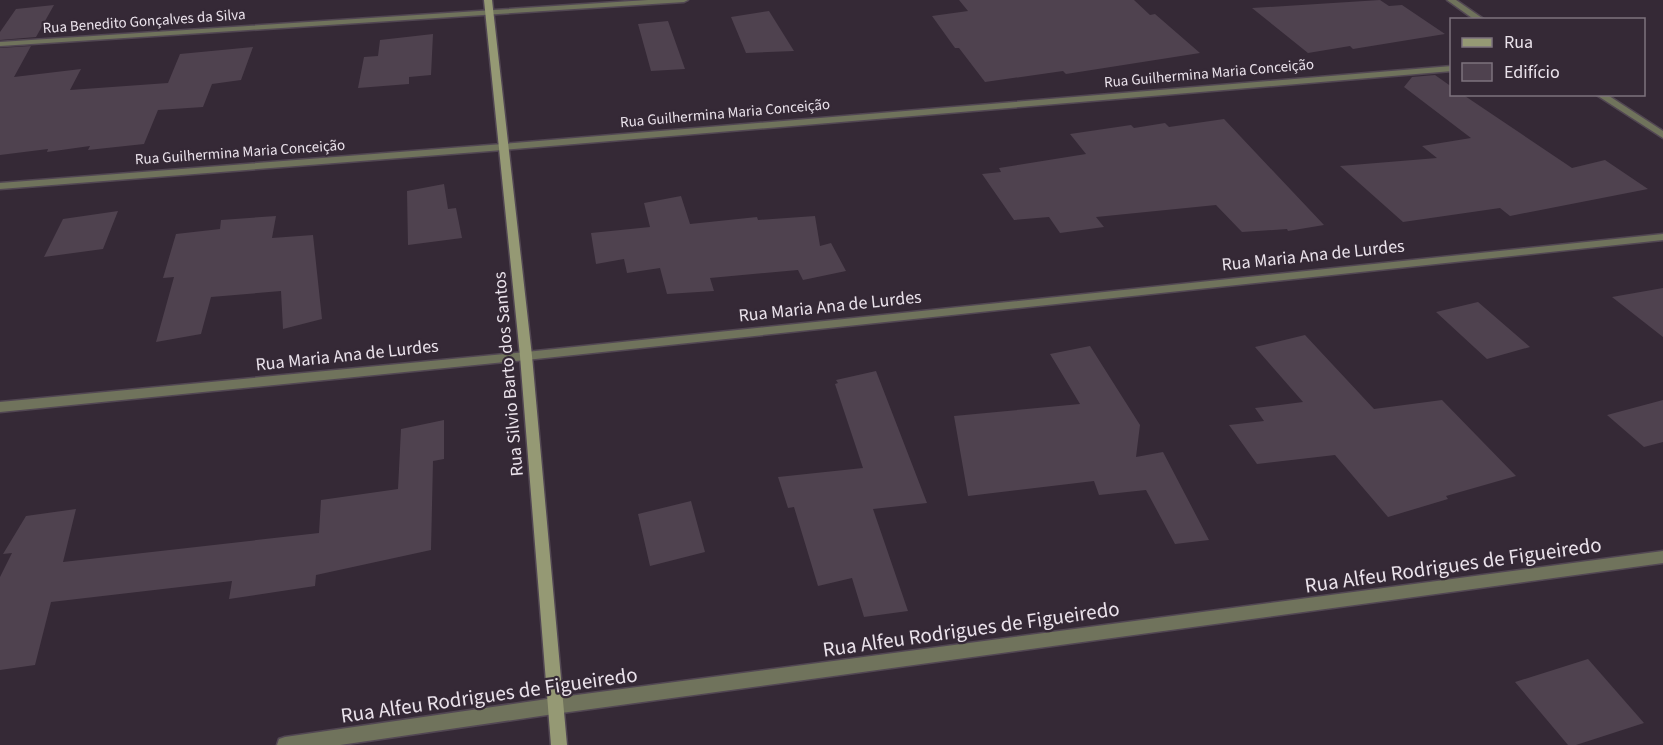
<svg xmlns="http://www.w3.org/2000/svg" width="1663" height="745" font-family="'Source Sans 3',sans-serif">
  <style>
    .building { fill: #4f424f }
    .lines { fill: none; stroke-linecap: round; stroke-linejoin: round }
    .street-casing { stroke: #524753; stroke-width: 3 }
    .secondary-casing { stroke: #524753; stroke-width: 3 }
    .street { fill: #70735c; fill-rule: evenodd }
    .secondary { fill: #959974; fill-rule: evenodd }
    .labels { text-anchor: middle; stroke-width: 4.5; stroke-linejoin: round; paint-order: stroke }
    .far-street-label { font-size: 15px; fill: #eae2eb; stroke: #352936 }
    .street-label { font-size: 18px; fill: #eae2eb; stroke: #352936 }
    .near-street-label { font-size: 21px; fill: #eae2eb; stroke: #352936 }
  </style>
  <rect width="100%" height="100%" fill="#352936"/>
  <!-- building -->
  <path class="building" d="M959 0H1134L1150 15 1155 14 1200 53 1066 74 1063 71 985 82 959 48H955L932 16 968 11Z
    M1380 0 1389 6 1402 5 1445 34 1353 49 1350 46 1308 53 1252 8Z
    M54 5 36 37 0 40V32L16 9Z
    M769 11 794 51 746 53 731 17Z
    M668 21 685 69 651 71 638 24Z
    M433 34 431 75 409 77V84L358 88 364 57 378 56 380 40Z
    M31 46 14 77 81 69 70 90 168 83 180 54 253 47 241 80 212 84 203 107 158 110 144 144 88 150 90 146 47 152 48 149 0 155V48Z
    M1435 75 1452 87V94H1462L1572 168 1605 160 1648 189 1510 216 1500 208 1403 222 1340 166 1437 158 1422 146 1471 138 1404 87 1412 77Z
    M1224 119 1324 225 1288 231 1287 229 1242 232 1216 205 1096 217 1104 227 1060 233 1049 217 1014 220 982 174 1001 172 999 168 1086 154 1070 134 1131 125 1134 128 1165 123 1169 127Z
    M444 184 448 209 456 208 462 238 408 245 407 191Z
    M681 196 690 224 757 217 758 220 815 216 820 246 831 243 846 271 803 280 798 270 710 278 714 291 667 294 660 268 627 273 624 259 596 264 591 233 650 227 644 203Z
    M118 211 103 249 44 257 63 219Z
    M276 216 272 238 313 235 322 319 283 329 281 291 211 297 201 334 156 342 174 277 163 278 176 234 220 229 221 220Z
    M1663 288V337L1612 297Z
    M1478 302 1530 347 1487 359 1436 312Z
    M1305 335 1374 409 1442 400 1516 476 1446 496 1448 499 1388 517 1335 455 1257 464 1229 425 1264 421 1255 408 1303 402 1255 347Z
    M1090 346 1140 425 1136 457 1163 452 1209 540 1175 544 1146 490 1099 495 1094 481 968 496 954 416 1080 404 1050 354Z
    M876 371 927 503 873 509 908 611 864 617 852 578 818 586 794 507 788 508 778 477 863 468 835 384 838 383 836 380Z
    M1663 400V442L1644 447 1607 415Z
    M444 420V459L433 461 431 550 316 575 315 586 229 599 232 581 51 602 35 665 0 670V577L12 553 3 554 26 516 76 509 63 562 319 533 321 500 398 489 401 429Z
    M691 501 705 552 650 566 638 514Z
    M1588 659 1644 723 1576 745H1568L1515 682Z"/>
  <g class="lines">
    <defs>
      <path id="street" d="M648 0H688L684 2 0 46V42Z
        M1447 0H1456L1485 20H1475Z
        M1452 66V71L503 150 0 189V183L503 144Z
        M1595 94H1606L1663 131V138Z
        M1663 234V240L526 360 0 412V402L526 352Z
        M1663 551V563L554 714 340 745H277L279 739 285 737 554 698Z"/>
      <path id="secondary" d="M484 0H492L532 356 567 745H551L520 356Z"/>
    </defs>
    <!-- street casing -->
    <use href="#street" class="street-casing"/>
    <!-- secondary casing -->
    <use href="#secondary" class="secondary-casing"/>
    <!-- street -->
    <use href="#street" class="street"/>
    <!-- secondary -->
    <use href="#secondary" class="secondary"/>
  </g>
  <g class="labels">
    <!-- far-street labels -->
    <g class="far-street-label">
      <text transform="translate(144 21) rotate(-4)" y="5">Rua Benedito Gonçalves da Silva</text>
      <text transform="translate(1209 73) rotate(-5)" y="5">Rua Guilhermina Maria Conceição</text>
      <text transform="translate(725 113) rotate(-5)" y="5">Rua Guilhermina Maria Conceição</text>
      <text transform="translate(240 152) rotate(-4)" y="5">Rua Guilhermina Maria Conceição</text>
    </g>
    <!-- street labels -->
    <g class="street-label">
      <text transform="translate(1313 255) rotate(-6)" y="6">Rua Maria Ana de Lurdes</text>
      <text transform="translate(830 306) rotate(-6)" y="6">Rua Maria Ana de Lurdes</text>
      <text transform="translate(347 355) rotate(-6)" y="6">Rua Maria Ana de Lurdes</text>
      <text transform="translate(508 374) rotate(-95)" y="6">Rua Silvio Barto dos Santos</text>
    </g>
    <!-- near-street labels -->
    <g class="near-street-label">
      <text transform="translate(1453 565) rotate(-8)" y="7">Rua Alfeu Rodrigues de Figueiredo</text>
      <text transform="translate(971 629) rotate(-8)" y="7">Rua Alfeu Rodrigues de Figueiredo</text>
      <text transform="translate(489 695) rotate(-8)" y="7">Rua Alfeu Rodrigues de Figueiredo</text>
    </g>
  </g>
  <!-- legend -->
  <rect x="1450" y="18" width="195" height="78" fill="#352936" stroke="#7d737e" stroke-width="1.5"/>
  <rect x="1462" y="38" width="30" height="9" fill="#959974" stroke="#7d737e" stroke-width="1.5"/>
  <text x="1504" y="48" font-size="18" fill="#eae2eb">Rua</text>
  <rect x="1462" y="63" width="30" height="18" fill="#4f424f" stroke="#7d737e" stroke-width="1.5"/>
  <text x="1504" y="78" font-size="18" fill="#eae2eb">Edifício</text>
</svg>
